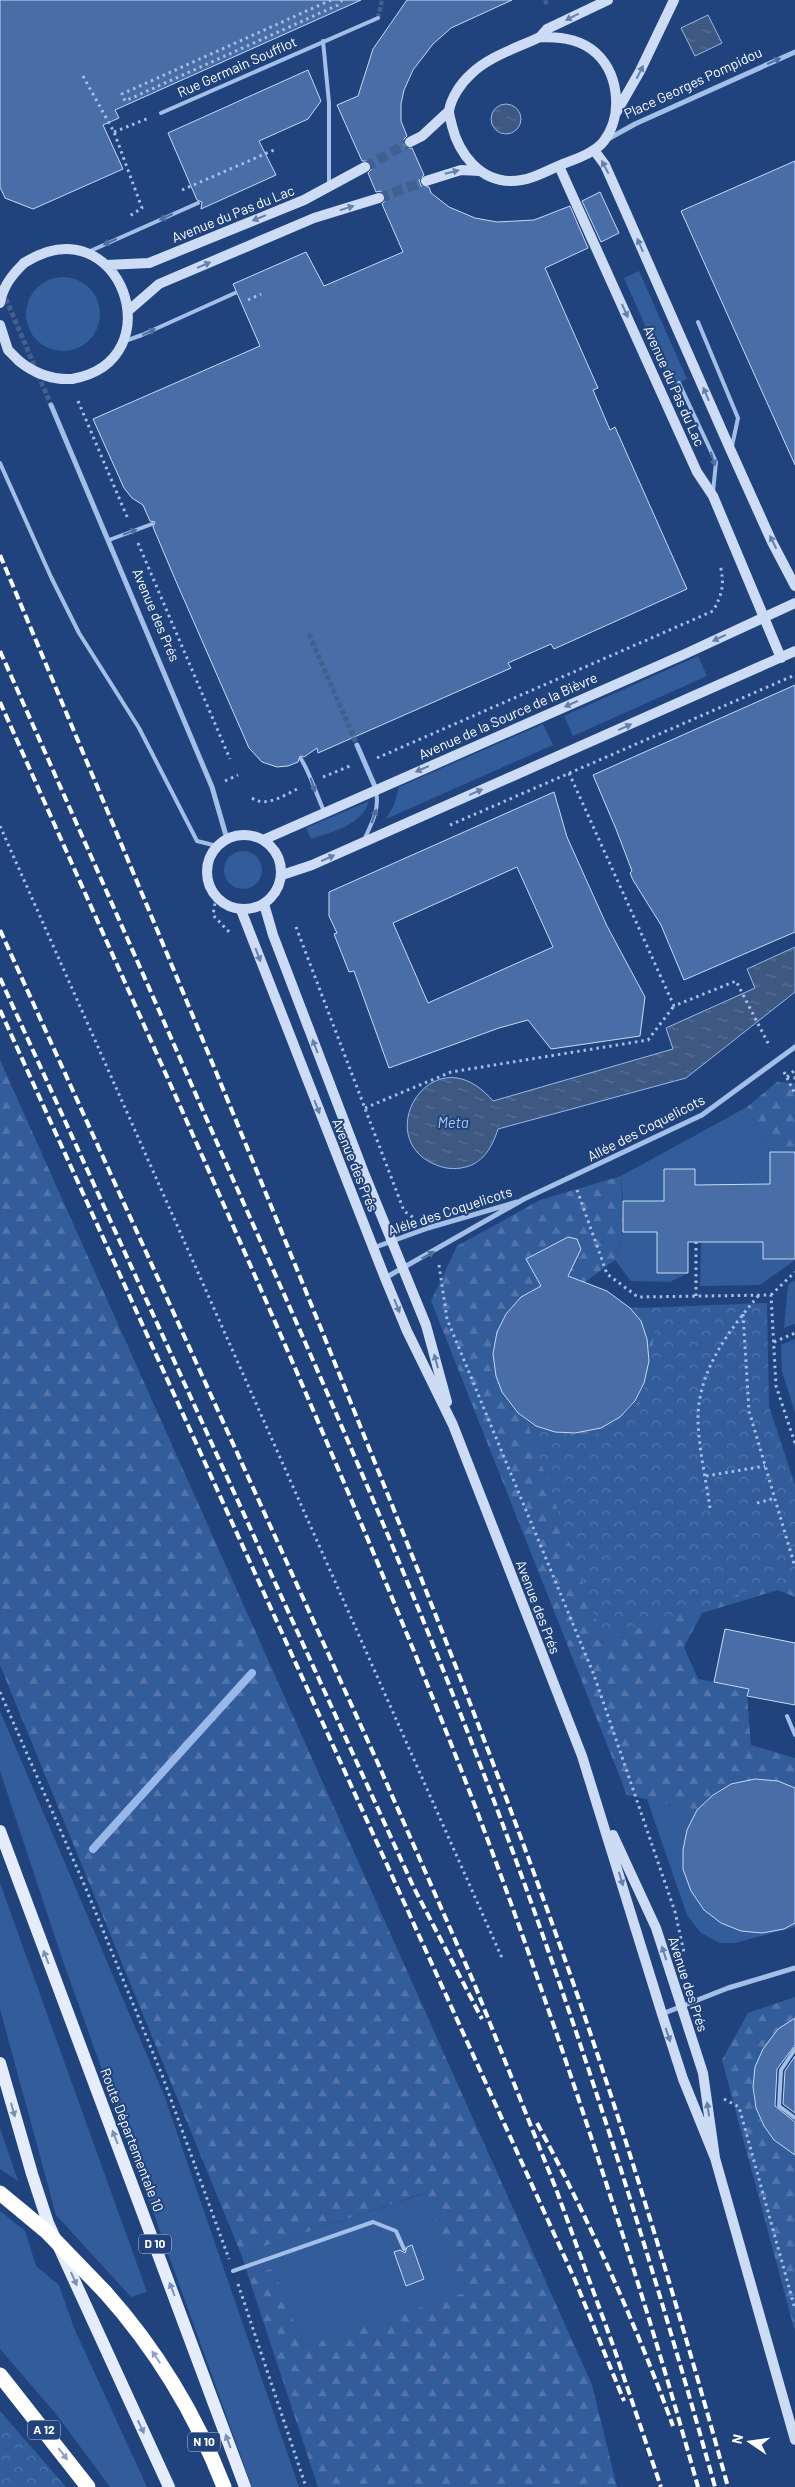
<svg xmlns="http://www.w3.org/2000/svg" width="795" height="2487" font-family="Barlow,sans-serif">
  <style>
    .green { fill: #335c9b }
    .forest { fill: url(#forest-firs) }
    .park { fill: url(#park-crowns) }
    .water { fill: url(#water-ripples); stroke: #97b8e8 }
    .lines { fill: none; stroke-linecap: round; stroke-linejoin: round }
    .stream { stroke: #97b8e8; stroke-width: 8 }
    .building { fill: #496da6; stroke: #c7d9f5; fill-rule: evenodd }
    .pedestrian-tunnel { stroke: #415f90; stroke-width: 4.5; stroke-dasharray: 4.5 2; stroke-linecap: butt }
    .minor-tunnel { stroke: #415f90; stroke-width: 5; stroke-dasharray: 5 2.5; stroke-linecap: butt }
    .secondary-tunnel { stroke: #415f90; stroke-width: 10; stroke-dasharray: 10 5; stroke-linecap: butt }
    .path { stroke: #a3bee7; stroke-width: 3; stroke-dasharray: 2.5 4; stroke-linecap: butt }
    .service { stroke: #a3bee7; stroke-width: 4 }
    .minor { stroke: #a3bee7; stroke-width: 5 }
    .secondary { stroke: #cddcf5; stroke-width: 10 }
    .primary { stroke: #e5edfd; stroke-width: 12 }
    .motorway { stroke: #fff; stroke-width: 15 }
    .rail { stroke: #fff; stroke-width: 4; stroke-dasharray: 9 4; stroke-linecap: butt }
    .secondary-bridge { stroke: #cddcf5; stroke-width: 10 }
    .motorway-bridge { stroke: #fff; stroke-width: 15 }
    .oneway { fill: #6580ad }
    .oneway2 { fill: #4e6ea2 }
    .oneway3 { fill: #7990b7 }
    .oneway4 { fill: #90a1be }
    .labels { text-anchor: middle; stroke-width: 4; stroke-linejoin: round; paint-order: stroke }
    .shield { fill: #20437d; stroke: #bcc7d8; stroke-width: 1 }
    .shield-label { font-size: 12px; font-weight: bold; fill: #fff }
    .street-label { font-size: 14px; fill: #fff; stroke: #20437d }
    .water-label { font-size: 15px; font-style: italic; fill: #aec8ee; stroke: #20437d }
  </style>
  <defs>
    <pattern id="forest-firs" width="22" height="20" patternUnits="userSpaceOnUse" patternTransform="scale(1.25)"><rect width="22" height="20" fill="#335c9b"/><path d="M5 1l3.5 6h-7zM16 11l3.5 6h-7z" fill="#5274aa"/></pattern>
    <pattern id="park-crowns" width="20" height="18" patternUnits="userSpaceOnUse" patternTransform="scale(1.25)"><rect width="20" height="18" fill="#335c9b"/><path d="M2 6a3 3 0 1 1 6 0M12 15a3 3 0 1 1 6 0" fill="none" stroke="#5274aa"/></pattern>
    <pattern id="water-ripples" width="26" height="14" patternUnits="userSpaceOnUse" patternTransform="scale(1.25)"><rect width="26" height="14" fill="#3e5882"/><path d="M2 4q2-2 4 0t4 0M15 11q2-2 4 0t4 0" fill="none" stroke="#5b7195"/></pattern>
  </defs>
  <rect width="100%" height="100%" fill="#20437d"/>
  <!-- green -->
  <path class="green" d="M639 271 687 379 672 386 624 278Z
    M26 314a37 37 0 1 1 74 0a37 37 0 1 1-74 0Z
    M698 656 707 676 573 736 564 716Z
    M543 724 553 745 386 819 394 805 399 787Z
    M369 801C363 825 331 832 311 839L306 828Z
    M224 870a19 19 0 1 1 38 0a19 19 0 1 1-38 0Z
    M747 1107 770 1152V1184L696 1209 695 1169H664V1201H623L621 1176Z
    M763 1215V1259L795 1260 760 1285 700 1286 701 1242Z
    M623 1232H657V1273H688L670 1282 631 1281 615 1260Z
    M795 1280V1324L784 1328 788 1285Z
    M795 1339V1413L782 1371 781 1345Z
    M0 1711 164 2095 299 2487H252L64 1964 0 1771Z
    M647 1799 697 1810C677 1849 678 1874 704 1910L784 1929 795 1923V1927L735 1943H720L701 1933 687 1915Z
    M0 1883 147 2292 131 2297 56 2215 0 2009Z
    M0 2128 18 2181 0 2169Z
    M426 2193 465 2294 304 2347 273 2269 249 2278 241 2254Z
    M0 2211 25 2231 36 2266 59 2285 74 2328 147 2487H110L56 2414 0 2349Z"/>
  <!-- forest -->
  <path class="forest" d="M0 1060 592 2385 617 2487H318L249 2278 273 2268 304 2347 464 2293 425 2193 241 2254 0 1665Z
    M777 1082 795 1083V1151L770 1152 747 1107Z
    M621 1176 623 1232 615 1260 585 1282C553 1280 524 1286 506 1315 482 1352 496 1406 536 1426 573 1444 633 1426 644 1383 645 1378 643 1370 643 1364 642 1351 644 1335 641 1322 639 1317 633 1311 630 1307L677 1313 795 1557V1597L778 1590 702 1613 684 1647 698 1679 749 1689 747 1696 751 1745 795 1758V1788C776 1781 752 1779 732 1784 718 1787 707 1801 697 1810L627 1795 431 1301 457 1246 540 1200Z
    M795 1997V2018C753 2046 736 2098 774 2139 779 2145 788 2150 795 2155V2332L722 2060 748 2013Z"/>
  <!-- park -->
  <path class="park" d="M767 1303 769 1406 795 1485V1587L766 1585 603 1640 529 1428 593 1436 641 1403 655 1333 639 1308Z
    M0 2411 66 2487H0Z"/>
  <!-- water -->
  <path class="water" d="M708 15 722 43 695 56 681 28Z
    M491 119a15 15 0 1 1 30 0a15 15 0 1 1-30 0Z
    M795 947V992L686 1078 498 1129C492 1148 482 1165 461 1168 449 1170 439 1167 428 1161 374 1129 436 1034 493 1101L673 1049 666 1028 755 988 747 969Z"/>
  <g class="lines">
    <!-- stream -->
    <path class="stream" d="M93 1849 252 1673"/>
  </g>
  <!-- building -->
  <path class="building" d="M0 0H361L115 110 119 118 103 125 123 169 33 209 5 198 0 187Z
    M407 0H512L451 28 433 44 413 70 404 90 401 104V121L407 136 404 139V145L407 148H412L424 175 419 180 421 186 429 187 431 193 449 207 475 218 497 222 534 220 570 206 588 248 545 268 598 388 593 390 610 430 615 427 687 589 554 649 551 644 508 663 511 668 318 753 317 748 304 757 300 756 298 762 288 766 277 767 262 762 249 748 175 579 153 527 155 522 150 521 143 505 132 498 124 488 93 419 260 346 233 284 306 252 324 286 403 252 382 204 386 200 385 196 381 191 376 192 368 173 371 170V164L368 161H362L337 105 358 96 373 49Z
    M308 70 321 101 308 119 259 141 276 175 201 209 202 202 197 200 168 133Z
    M795 161V465L681 211Z
    M600 192 619 233 601 242 582 201Z
    M795 685V932L684 980 661 925 633 880 630 873 632 871 616 829 593 775Z
    M554 792 567 837 607 926 645 997 640 1036 551 1049 528 1020 499 1028 389 1068 354 971 349 972 334 934 337 933 329 916V892ZM517 867 553 947 428 1003 393 923Z
    M770 1152H795V1259H763V1242H688V1273H657V1232H623V1201H664V1169H695V1185L770 1184Z
    M568 1237 577 1239 581 1249 568 1276 607 1291 630 1308 641 1321 647 1339 649 1361 644 1383 635 1401 620 1417 601 1428 575 1433 555 1432 536 1426 518 1413 502 1392 496 1376 493 1354 497 1332 506 1314 521 1297 541 1286 526 1259Z
    M725 1629 795 1643V1705L747 1696 749 1689 714 1682Z
    M755 1779 778 1781 795 1788V1923L784 1929 762 1933 741 1931 721 1923 704 1910 691 1891 683 1869V1850L687 1830 697 1810 713 1795 731 1784Z
    M795 2018V2045L777 2069 775 2106 795 2122V2155L774 2140 764 2126 756 2108 753 2087 755 2067 763 2049 778 2029Z
    M795 2056V2113L783 2104 785 2071Z
    M412 2245 424 2279 406 2286 394 2252 400 2250 405 2253 407 2247Z"/>
  <g class="lines">
    <!-- pedestrian-tunnel -->
    <path class="pedestrian-tunnel" d="M545 0 547 4
      M378 18 382 0"/>
    <!-- minor-tunnel -->
    <path class="minor-tunnel" d="M0 285 51 405
      M309 634 357 745"/>
    <!-- secondary-tunnel -->
    <path class="secondary-tunnel" d="M365 167 410 142
      M379 198 426 181"/>
    <!-- path -->
    <path class="path" d="M331 0 122 94 125 101 338 5 342 0
      M83 76 114 132 142 208 128 217
      M114 132 149 118
      M182 190 276 149
      M248 300 261 294
      M78 401 128 519
      M138 543 230 759
      M377 758 713 611C722 595 725 584 720 565
      M569 773 674 1006 736 981 770 1047
      M323 777 350 766
      M225 781 238 775
      M252 798C266 808 285 795 299 788
      M450 825 795 675
      M0 826 502 1958
      M216 897 213 915 230 933
      M296 927 404 1211 414 1218
      M784 1072 795 1094
      M787 1077 795 1070
      M787 1077 795 1078
      M365 1108 451 1072 648 1040 674 1006
      M577 1190 607 1274 638 1297 771 1295 776 1386 795 1443
      M439 1265 447 1319 594 1675 675 1912 684 1952
      M771 1295 795 1272
      M696 1296V1242
      M743 1314 749 1411 795 1567
      M774 1342 795 1333
      M706 1476 765 1466
      M757 1503 775 1498
      M710 1508C706 1480 699 1450 698 1421 697 1372 729 1330 759 1295
      M0 1692 87 1891 162 2075 229 2259
      M724 2099 739 2107 795 2309
      M238 2284 306 2487"/>
    <!-- service -->
    <path class="service" d="M323 41 329 103V184
      M161 113 378 18
      M88 252 198 203
      M698 322 738 418 732 446
      M125 341 142 335 235 293
      M679 383 716 462 713 492
      M0 463 51 577 79 633 139 728 197 841 217 846
      M109 540 152 524
      M301 759C311 775 316 794 324 811
      M364 840C371 825 380 809 376 792
      M787 1716 795 1735
      M795 2049 781 2070 779 2106 795 2118
      M233 2271 373 2222 396 2231 404 2249"/>
    <!-- minor -->
    <path class="minor" d="M608 139 635 124 795 52
      M51 405 212 787 227 839
      M357 745 376 789
      M373 1248 428 1228 517 1202
      M385 1278 524 1199 702 1115 795 1047
      M662 2014 728 1988 795 1968"/>
    <!-- secondary -->
    <path class="secondary" d="M540 37C557 37 576 38 591 49 619 69 624 114 604 141 594 154 572 160 558 166 543 173 528 181 511 181 480 181 459 154 452 126 451 121 449 115 449 111 451 98 461 83 470 75 487 57 517 48 540 37Z
      M540 37 547 29 608 0
      M616 113 640 71 674 0
      M410 142 422 136 449 111
      M594 150 605 165 617 192 731 451 772 542 795 586
      M559 166 697 472 713 496 781 658
      M426 181 461 170 480 171
      M24 263C120 202 176 361 72 379
      M106 265 149 263 304 200 365 167
      M128 311 159 284 314 218 379 198
      M0 325 8 350 19 361
      M207 872a37 37 0 1 1 74 0a37 37 0 1 1-74 0Z
      M263 840 685 654 795 603
      M282 875 312 865 795 651
      M264 904 273 935 364 1173 426 1325 447 1402
      M241 910 385 1278 407 1331 453 1425 582 1756 662 2014 683 2079 715 2158
      M613 1835 656 1928 703 2073 715 2158 795 2440"/>
    <!-- primary -->
    <path class="primary" d="M0 1831 245 2487
      M0 2063 32 2174 48 2223 169 2487"/>
    <!-- motorway -->
    <path class="motorway" d="M0 2193 23 2212
      M105 2292C156 2349 196 2415 224 2487
      M0 2375 88 2487"/>
    <!-- rail -->
    <path class="rail" d="M0 555C122 845 244 1136 361 1428 436 1614 510 1801 576 1991 632 2154 682 2320 728 2487
      M0 651C78 826 155 1001 232 1177 326 1388 419 1600 500 1817 582 2037 652 2261 715 2487
      M0 702C147 1034 299 1364 434 1701 494 1850 547 2002 597 2155 633 2265 667 2375 698 2487
      M0 930 376 1759 474 1983 556 2189 614 2348 661 2487
      M0 978 414 1888 482 2019
      M0 1010 575 2280 624 2401
      M537 2123C589 2220 635 2322 673 2426"/>
    <!-- secondary-bridge -->
    <path class="secondary-bridge" d="M0 303C3 286 12 275 24 263
      M19 361C35 374 51 380 72 379"/>
    <!-- motorway-bridge -->
    <path class="motorway-bridge" d="M23 2212 47 2232 105 2292"/>
  </g>
  <!-- one-way arrows -->
  <defs><path id="oneway-solid" d="M-6-.8H1V-3.2L6.5 0L1 3.2V.8H-6Z" transform="scale(1.25)"/></defs>
  <g class="oneway">
    <use href="#oneway-solid" transform="translate(572 17) rotate(153)"/>
    <use href="#oneway-solid" transform="translate(640 72) rotate(-63)"/>
    <use href="#oneway-solid" transform="translate(605 167) rotate(-118)"/>
    <use href="#oneway-solid" transform="translate(452 172) rotate(-14)"/>
    <use href="#oneway-solid" transform="translate(347 208) rotate(-17)"/>
    <use href="#oneway-solid" transform="translate(259 218) rotate(158)"/>
    <use href="#oneway-solid" transform="translate(640 245) rotate(-114)"/>
    <use href="#oneway-solid" transform="translate(204 265) rotate(-23)"/>
    <use href="#oneway-solid" transform="translate(625 311) rotate(66)"/>
    <use href="#oneway-solid" transform="translate(706 394) rotate(-113)"/>
    <use href="#oneway-solid" transform="translate(773 542) rotate(-116)"/>
    <use href="#oneway-solid" transform="translate(719 638) rotate(155)"/>
    <use href="#oneway-solid" transform="translate(571 704) rotate(156)"/>
    <use href="#oneway-solid" transform="translate(625 727) rotate(-24)"/>
    <use href="#oneway-solid" transform="translate(422 769) rotate(157)"/>
    <use href="#oneway-solid" transform="translate(476 792) rotate(-24)"/>
    <use href="#oneway-solid" transform="translate(328 858) rotate(-24)"/>
    <use href="#oneway-solid" transform="translate(258 955) rotate(69)"/>
    <use href="#oneway-solid" transform="translate(315 1046) rotate(-111)"/>
    <use href="#oneway-solid" transform="translate(317 1107) rotate(69)"/>
    <use href="#oneway-solid" transform="translate(397 1306) rotate(68)"/>
    <use href="#oneway-solid" transform="translate(436 1361) rotate(-105)"/>
    <use href="#oneway-solid" transform="translate(621 1879) rotate(73)"/>
    <use href="#oneway-solid" transform="translate(664 1953) rotate(-108)"/>
    <use href="#oneway-solid" transform="translate(668 2035) rotate(71)"/>
    <use href="#oneway-solid" transform="translate(708 2109) rotate(-99)"/>
  </g>
  <g class="oneway2">
    <use href="#oneway-solid" transform="translate(774 61) rotate(-24)"/>
    <use href="#oneway-solid" transform="translate(166 217) rotate(155)"/>
    <use href="#oneway-solid" transform="translate(110 242) rotate(156)"/>
    <use href="#oneway-solid" transform="translate(149 332) rotate(-25)"/>
    <use href="#oneway-solid" transform="translate(713 459) rotate(73)"/>
    <use href="#oneway-solid" transform="translate(130 532) rotate(-20)"/>
    <use href="#oneway-solid" transform="translate(313 785) rotate(71)"/>
    <use href="#oneway-solid" transform="translate(374 816) rotate(-71)"/>
    <use href="#oneway-solid" transform="translate(428 1255) rotate(-29)"/>
  </g>
  <g class="oneway3">
    <use href="#oneway-solid" transform="translate(46 1957) rotate(-111)"/>
    <use href="#oneway-solid" transform="translate(13 2110) rotate(74)"/>
    <use href="#oneway-solid" transform="translate(115 2137) rotate(-111)"/>
    <use href="#oneway-solid" transform="translate(74 2279) rotate(66)"/>
    <use href="#oneway-solid" transform="translate(172 2289) rotate(-111)"/>
    <use href="#oneway-solid" transform="translate(141 2427) rotate(65)"/>
    <use href="#oneway-solid" transform="translate(228 2441) rotate(-110)"/>
  </g>
  <g class="oneway4">
    <use href="#oneway-solid" transform="translate(156 2357) rotate(-124)"/>
    <use href="#oneway-solid" transform="translate(63 2454) rotate(52)"/>
  </g>
  <g class="labels">
    <!-- shield labels -->
    <g class="shield">
      <rect x="139" y="2234.5" width="32" height="19" rx="4"/>
      <rect x="28" y="2420.5" width="32" height="19" rx="4"/>
      <rect x="188" y="2432.5" width="32" height="19" rx="4"/>
    </g>
    <g class="shield-label">
      <text x="155" y="2248">D 10</text>
      <text x="44" y="2434">A 12</text>
      <text x="204" y="2446">N 10</text>
    </g>
    <!-- street labels -->
    <g class="street-label">
      <text transform="translate(237 67) rotate(-24)" y="5">Rue Germain Soufflot</text>
      <text transform="translate(693 83) rotate(-25)" y="5">Place Georges Pompidou</text>
      <text transform="translate(233 214) rotate(-22)" y="5">Avenue du Pas du Lac</text>
      <text transform="translate(674 386) rotate(66)" y="5">Avenue du Pas du Lac</text>
      <text transform="translate(156 615) rotate(67)" y="5">Avenue des Prés</text>
      <text transform="translate(508 716) rotate(-24)" y="5">Avenue de la Source de la Bièvre</text>
      <text transform="translate(646 1128) rotate(-27)" y="5">Allée des Coquelicots</text>
      <text transform="translate(355 1165) rotate(68)" y="5">Avenue des Prés</text>
      <text transform="translate(450 1211) rotate(-18)" y="5">Aléle des Coquelicots</text>
      <text transform="translate(538 1607) rotate(69)" y="5">Avenue des Prés</text>
      <text transform="translate(688 1984) rotate(72)" y="5">Avenue des Prés</text>
      <text transform="translate(132 2140) rotate(69)" y="5">Route Départementale 10</text>
    </g>
    <!-- water labels -->
    <g class="water-label">
      <text x="453" y="1128">Meta</text>
    </g>
  </g>
  <!-- north arrow -->
  <g transform="translate(750 2442) rotate(283)" stroke="#20437d" stroke-width="4" paint-order="stroke">
  <path d="M0-4L9 19L0 12L-9 19Z" fill="#ffffff"/>
  <text y="-8" font-size="14" font-weight="bold" text-anchor="middle" fill="#ffffff">N</text>
  </g>
</svg>
